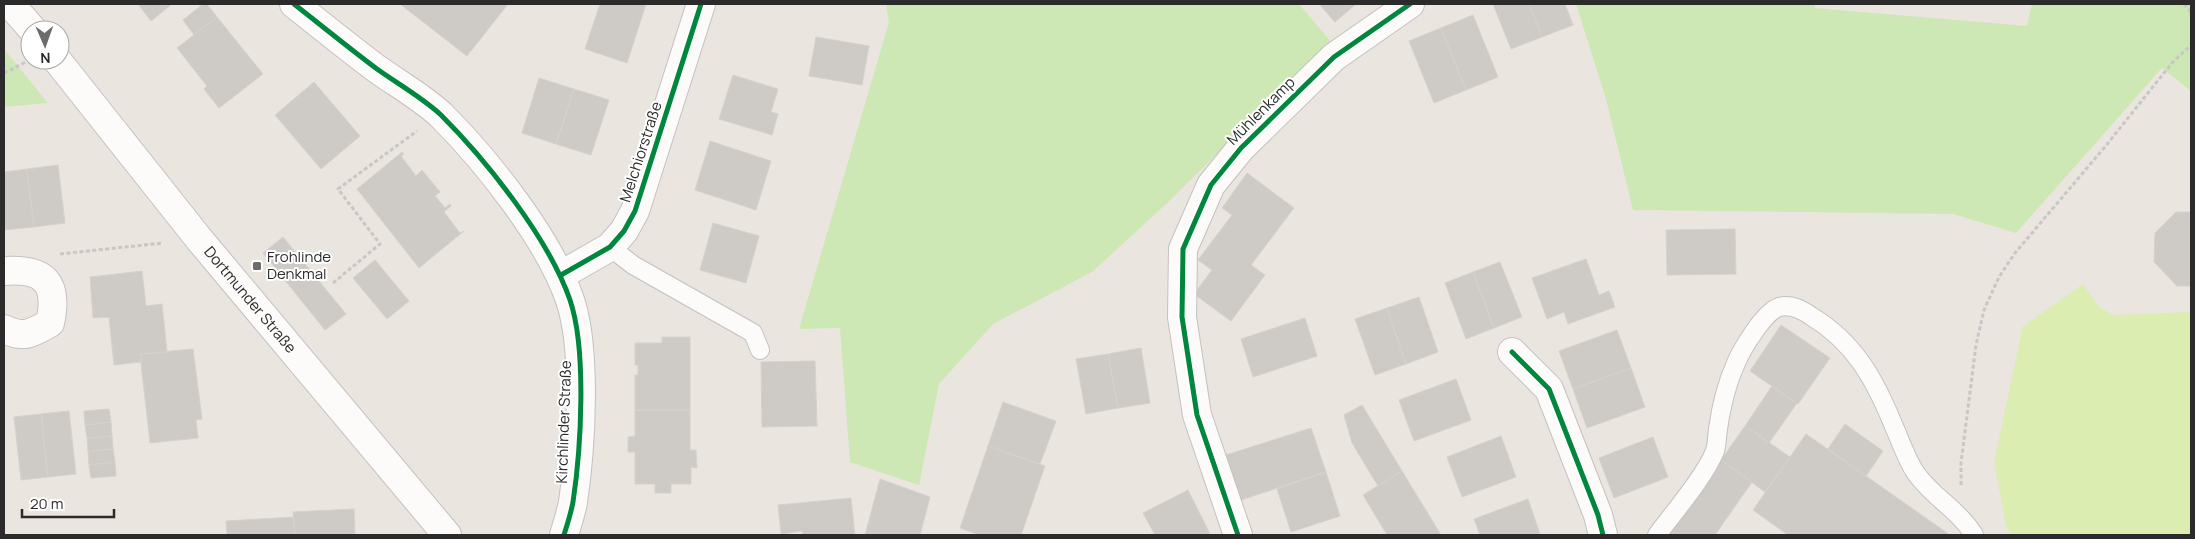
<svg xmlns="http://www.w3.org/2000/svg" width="2195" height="539" font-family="Manrope,sans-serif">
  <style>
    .green { fill: #cee8b5 }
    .pitch { fill: #dcedb2 }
    .building { fill: #cecbc7; stroke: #d5d1cc }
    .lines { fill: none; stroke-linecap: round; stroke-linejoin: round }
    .service-casing { stroke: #c3c1c1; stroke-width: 20 }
    .minor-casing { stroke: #c3c1c1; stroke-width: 30 }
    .secondary-casing { stroke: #c3c1c1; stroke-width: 30 }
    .path { stroke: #c8c7c7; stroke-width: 3; stroke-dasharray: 4 2.5; stroke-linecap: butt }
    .service { stroke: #fcfbfa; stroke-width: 18 }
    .minor { stroke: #fcfbfa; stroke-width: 28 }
    .secondary { stroke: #fcfbfa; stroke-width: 28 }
    .cycleway-casing { stroke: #fff; stroke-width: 8 }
    .cycleway { stroke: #00873e; stroke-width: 5 }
    .poi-dot { fill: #6e6c6a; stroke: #fff; stroke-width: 2 }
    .labels { text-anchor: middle; stroke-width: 4; stroke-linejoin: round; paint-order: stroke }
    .street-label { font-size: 15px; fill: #2b2b2b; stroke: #fff }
    .poi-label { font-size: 15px; fill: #2b2b2b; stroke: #fff; text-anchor: start }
  </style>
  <rect width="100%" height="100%" fill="#eae5df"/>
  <!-- green -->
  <path class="green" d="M886 4H1299L1331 42 1165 205 1092 272 993 324 939 384 919 485 850 462 840 328 799 329 889 22Z
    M1576 4H1814L1815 8 2027 26 2032 4H2191V91L2162 68 2016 233 1953 214 1633 210 1606 99Z
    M4 49 48 103 4 107Z"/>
  <!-- pitch -->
  <path class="pitch" d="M2083 284 2098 306 2113 315 2191 312V535H2011L2006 526 1994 462 2023 326Z"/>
  <!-- building -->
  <path class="building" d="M138 4H172L151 21Z
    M203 4H207L217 17 194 35 183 20Z
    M400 4H508L467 56Z
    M600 4H646L627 63 585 49Z
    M1319 4H1356L1335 22Z
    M1493 4H1529L1542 37 1511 49Z
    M1529 4H1565L1573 25 1542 37Z
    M1473 15 1498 77 1466 90 1441 28Z
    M217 17 263 74 219 108 204 89 207 86 177 48Z
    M1441 28 1466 90 1434 103 1409 41Z
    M816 37 869 46 862 85 809 76Z
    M733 75 778 89 771 112 778 114 772 135 719 119Z
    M539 78 574 89 556 144 522 133Z
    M314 82 360 136 321 169 275 115Z
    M574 89 609 100 591 155 556 144Z
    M710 141 771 161 756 210 695 190Z
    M402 152 404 154 401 156 416 176 422 170 440 192 435 196 445 208 450 204 451 206 444 212 460 233 464 231 419 268 357 189Z
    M58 165 65 223 34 227 27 169Z
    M27 169 34 227 4 230V172Z
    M1247 173 1294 208 1251 265 1265 275 1231 321 1194 294 1212 270 1198 260 1232 215 1222 208Z
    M2176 212H2191V286H2177L2154 262 2155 233Z
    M713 223 759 236 746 283 700 270Z
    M1735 229 1736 274 1667 275 1666 230Z
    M283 237 346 314 325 330 263 253Z
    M1586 259 1599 295 1609 291 1615 307 1568 324 1564 312 1547 319 1532 278Z
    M375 260 409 301 387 319 353 278Z
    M1500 262 1522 317 1494 328 1473 272Z
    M142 271 146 306 162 304 167 352 140 354 141 362 114 365 109 317 93 318 90 277Z
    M1473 272 1494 328 1466 339 1445 283Z
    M1419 297 1438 352 1406 364 1387 308Z
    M1387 308 1406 364 1375 375 1355 319Z
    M1305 318 1317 356 1253 377 1241 339Z
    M1781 325 1830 358 1798 404 1750 371Z
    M1617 330 1631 368 1573 389 1559 351Z
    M662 337H690V410H635V375H638V365H635V343H662Z
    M1141 348 1150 403 1118 408 1108 354Z
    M193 349 202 419 196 420 198 438 150 443 140 354Z
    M1108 354 1118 408 1086 414 1076 359Z
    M815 361 817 426 762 427 761 362Z
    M1631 368 1645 407 1587 428 1573 389Z
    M1456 379 1471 420 1414 441 1399 400Z
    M1772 386 1797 403 1769 443 1745 426Z
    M1003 402 1056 421 1040 464 988 446Z
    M1362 405 1402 471 1378 486 1352 443 1344 415Z
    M109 409 111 422 85 425 84 411Z
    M635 410H690V450H696L697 468 691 467V484H671V493H655V484H635V452H628V437L635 436Z
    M69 411 76 474 48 477 41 414Z
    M41 414 48 477 21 480 14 417Z
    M111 422 112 436 87 438 85 425Z
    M1845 424 1883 451 1866 476 1828 449Z
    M1745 426 1790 457 1765 492 1721 460Z
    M1311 428 1326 472 1241 500 1226 455Z
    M1806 434 1866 476 1950 535H1788L1753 510Z
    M112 436 113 449 88 451 87 438Z
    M1501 436 1516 477 1462 497 1447 457Z
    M1653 437 1668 477 1614 498 1599 458Z
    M988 446 1045 466 1021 535H979L960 528Z
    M113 449 115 462 89 465 88 451Z
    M1721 460 1752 482 1715 535H1668Z
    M115 462 116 476 91 478 89 465Z
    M1402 471 1441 535H1387L1363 495Z
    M1326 472 1340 516 1291 532 1277 489Z
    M880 479 930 497 920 535H865Z
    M1188 490 1210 534 1155 535 1143 513Z
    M851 498 855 535H803L802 531 781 534 778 505Z
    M1528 499 1540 534 1480 535 1474 519Z
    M354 509 355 535H295L293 512Z
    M294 517 295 535H227L226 521Z"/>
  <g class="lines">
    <defs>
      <path id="service" d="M610 247 633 265 753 333 760 350
        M1657 535C1674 512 1705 476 1715 451 1717 444 1717 436 1718 429 1721 407 1727 383 1736 363 1742 349 1764 312 1779 307 1791 304 1801 309 1811 316 1854 342 1874 378 1893 424 1900 440 1906 458 1915 472 1932 497 1959 510 1974 535"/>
      <path id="minor" d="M294 4C322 26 349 48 377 69 398 84 423 98 441 115 487 161 549 239 570 300 587 350 581 449 573 502 571 513 567 525 564 535
        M4 271C44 268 59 282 50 323 33 333 23 339 4 329
        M561 275 610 247 624 231 635 211 701 4
        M1512 352 1549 389 1598 515 1603 535
        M1238 535 1197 415 1182 317 1183 249 1211 185 1241 148 1334 57 1410 4"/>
      <g id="secondary">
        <path d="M10 4 33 30"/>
        <path id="s1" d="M57 60 199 239 447 535"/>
      </g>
    </defs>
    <!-- service casing -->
    <use href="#service" class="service-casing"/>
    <!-- minor casing -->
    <use href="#minor" class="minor-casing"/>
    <!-- secondary casing -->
    <use href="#secondary" class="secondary-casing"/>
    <!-- path -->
    <path class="path" d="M2184 4 2191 12
      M4 73 28 61
      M60 254 163 243
      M333 283 380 244 338 189 417 131
      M1961 485V463L1976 345 1984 310 1999 277 2015 253 2104 148 2172 63 2191 45"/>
    <!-- service -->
    <use href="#service" class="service"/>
    <!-- minor -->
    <use href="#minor" class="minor"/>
    <!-- secondary -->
    <use href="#secondary" class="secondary"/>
    <defs>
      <path id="cycleway" d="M294 4C322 26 349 48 377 69 398 84 423 98 441 115 487 161 549 239 570 300 587 350 581 449 573 502 571 513 567 525 564 535
        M561 275 610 247 624 231 635 211 701 4
        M1512 352 1549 389 1598 515 1603 535
        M1238 535 1197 415 1182 317 1183 249 1211 185 1241 148 1334 57 1410 4"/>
    </defs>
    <!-- cycleway casing -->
    <use href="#cycleway" class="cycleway-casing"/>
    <!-- cycleway -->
    <use href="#cycleway" class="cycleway"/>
  </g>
  <!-- markers -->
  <rect class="poi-dot" x="252" y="261" width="10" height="10" rx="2.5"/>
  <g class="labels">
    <!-- street labels -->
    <g class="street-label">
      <text transform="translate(1261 111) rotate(-45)" y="5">Mühlenkamp</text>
      <text transform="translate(641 152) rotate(-72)" y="5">Melchiorstraße</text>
      <text dy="5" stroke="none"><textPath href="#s1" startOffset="308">Dortmunder Straße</textPath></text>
      <text transform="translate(564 422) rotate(-88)" y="5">Kirchlinder Straße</text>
    </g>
    <!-- poi labels -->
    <g class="poi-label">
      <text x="267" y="262">Frohlinde<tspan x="267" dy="17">Denkmal</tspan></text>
    </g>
  </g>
  <!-- border -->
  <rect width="2195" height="539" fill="none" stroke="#2b2b2b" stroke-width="10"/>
  <!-- north arrow -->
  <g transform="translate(45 45) rotate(178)"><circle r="24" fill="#ffffff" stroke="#aaaaaa"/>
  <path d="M0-4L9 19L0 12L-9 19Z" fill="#6e6c6a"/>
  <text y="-8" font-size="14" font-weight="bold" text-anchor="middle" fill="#2b2b2b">N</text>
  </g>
  <!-- scale -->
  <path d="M22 509v8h92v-8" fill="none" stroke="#2b2b2b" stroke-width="2.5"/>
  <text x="30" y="509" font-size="15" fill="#2b2b2b" stroke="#ffffff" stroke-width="4" paint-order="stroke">20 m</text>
</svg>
